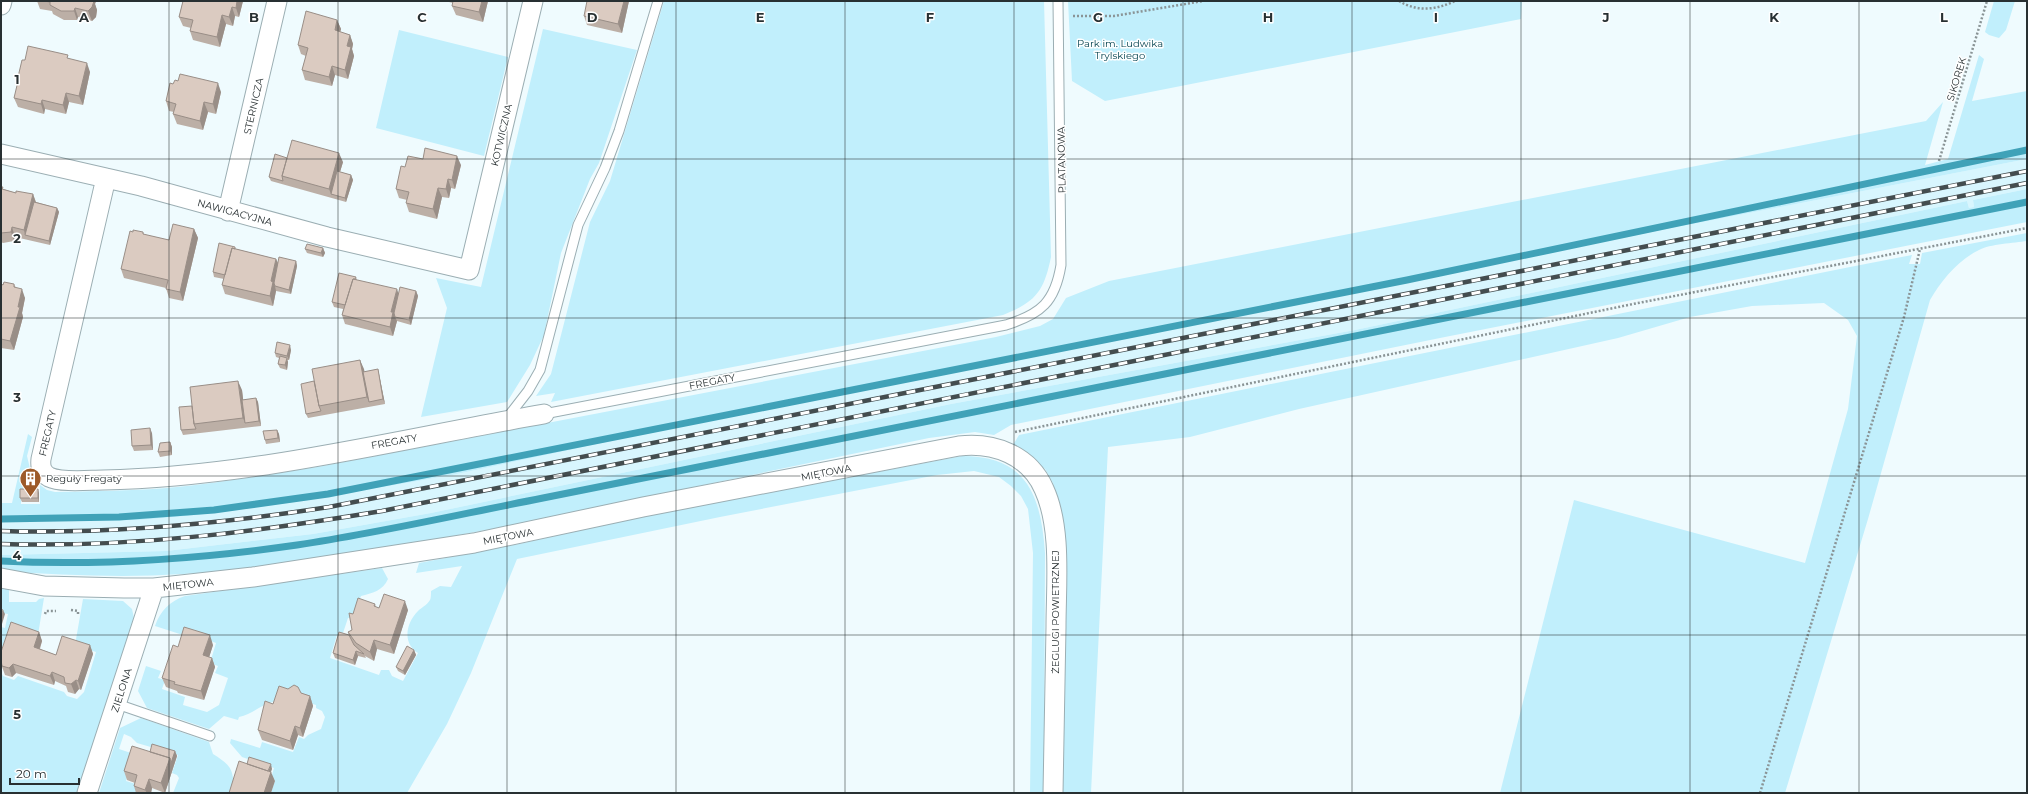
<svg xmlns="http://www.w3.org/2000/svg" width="2028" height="794" font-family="Montserrat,sans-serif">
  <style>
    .built { fill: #d8f6fe }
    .green { fill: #c1effc }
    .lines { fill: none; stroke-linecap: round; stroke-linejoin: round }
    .stream { stroke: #40a2b8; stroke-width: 7 }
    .service-casing { stroke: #9baeb3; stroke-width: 11 }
    .minor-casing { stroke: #9baeb3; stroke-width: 21 }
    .path { stroke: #8a9496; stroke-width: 2.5; stroke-dasharray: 2 2; stroke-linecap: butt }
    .service { stroke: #fff; stroke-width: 9 }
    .minor { stroke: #fff; stroke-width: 19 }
    .rail-casing { stroke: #444d4f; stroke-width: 4.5 }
    .rail { stroke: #fff; stroke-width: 3; stroke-dasharray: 9; stroke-linecap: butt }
    .wall { fill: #bcafa6 }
    .shaded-wall { fill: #998e87 }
    .building { fill: #dbcbc1; stroke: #998e87 }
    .grid { fill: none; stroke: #283032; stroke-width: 1; stroke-opacity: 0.55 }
    .labels { text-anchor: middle; stroke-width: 3; stroke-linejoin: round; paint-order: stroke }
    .park-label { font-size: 10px; fill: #044350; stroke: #fff }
    .street-label { font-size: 10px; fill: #283032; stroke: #fff }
    .poi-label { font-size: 10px; fill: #283032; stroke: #fff; text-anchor: start }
    .grid-label { font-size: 13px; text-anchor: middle; font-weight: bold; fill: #283032; stroke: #fff; stroke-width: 3; stroke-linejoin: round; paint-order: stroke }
  </style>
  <rect width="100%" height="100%" fill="#effbfe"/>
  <!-- built -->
  <path class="built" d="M2027 159V189L1973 200 1974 207 1969 208 1967 201 1355 330 951 404 431 513 313 534 166 551 1 555V521L139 520 198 515 303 501 452 475 664 430 1677 227Z"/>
  <!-- green -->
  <path class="green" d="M664 1H1044L1051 257C1044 291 1036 302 1003 315L551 402 555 393 536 396 551 374 590 222 610 181Z
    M1068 1H1522L1521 19 1105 101 1072 81Z
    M1994 1H2015L2006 30 1999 38 1989 35 1985 32Z
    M543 29 637 50 599 163 590 179 561 253 544 335 530 365 507 402 421 417 447 308 436 278 481 287Z
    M399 30 508 57 484 156 376 128Z
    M1979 55 1984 59 1972 101 2027 91V159L1677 227 664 430 452 475 303 501 198 515 139 520 1 521V503H12L28 434 32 437 27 456 31 473 21 493V504H40V485L47 490 55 492C92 491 130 491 167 488 219 483 271 474 323 466L996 337 1040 326 1053 319 1066 298 1109 281 1926 121 1943 102 1925 165 1948 159Z
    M2027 189V222L1445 337 1011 425 994 435 975 432 929 438 497 528C394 547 288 567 183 574 122 578 62 575 1 571V555L166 551 313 534 431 513 951 404 1355 330 1967 201 1969 208 1974 207 1973 200Z
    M2027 233V241C2014 243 1990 244 1979 250 1958 260 1941 281 1930 300L1868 519 1785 793H1500L1574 500 1805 563 1848 409 1857 336 1848 320 1824 303 1752 306 1690 317 1618 338 1299 409 1190 437 1108 447 1091 793H1062L1065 533 1053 483 1045 469 1022 450 1013 445 1019 435 1850 267 1912 255 1909 264H1920L1922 253Z
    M962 456C1028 456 1041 497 1045 553L1044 793H1030L1033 553 1028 509 1021 496 1011 486 999 477 974 471 937 475 720 517 517 559 471 673 447 724 407 793H271L275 780 271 778 274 768 242 757 230 743 231 739 260 748 262 742 293 752 299 737 304 739 308 735 321 729 325 717 322 711 316 708V705C302 700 280 698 267 704 257 708 250 715 239 717L238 720 224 716 209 729 147 708 138 691 146 666 161 671 158 678 165 680 162 689 185 697 183 705 207 712 219 705 228 678 215 673 218 666 210 663 216 643 187 632 186 636 155 626C160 611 170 601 185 596L382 568 388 579C383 591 372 593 361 596L352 617 348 618 342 636 337 635 330 658 379 675 381 670H389L392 676 403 681 418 653C402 643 406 623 418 611 421 608 427 605 430 600 431 598 431 594 431 591L440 586 451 587 462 566 416 573 419 563 519 544 645 516Z
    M1 587 9 589V602H36L39 599 44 598 38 635 1 664V627L5 628 8 614 1 613Z
    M83 599 123 601 132 609 134 618 77 793H1V672L3 676 14 680 18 676 64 692 67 696 77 699 84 692 96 652 75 645Z
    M141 718 209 742 213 754C234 767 232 770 235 793H173L179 778 177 775 172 773 178 755 137 743 131 737 124 734 119 749 134 754 126 781 139 785 137 793H99L120 728Z"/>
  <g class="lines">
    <!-- stream -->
    <path class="stream" d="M1 519 119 517 214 510 328 494 1407 280 2027 150
      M1 561C100 566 199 559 297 545 379 533 461 514 543 498L2027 202"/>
    <defs>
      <path id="service" d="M544 414 1006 325C1041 314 1055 302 1061 265L1058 1
        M507 418 528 391 540 370 578 225 605 168 619 131 658 1
        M117 704 210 736"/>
      <path id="minor" d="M1 5 2 1
        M1 154 141 186 327 237 469 270 533 1
        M106 178 41 459C40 467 42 473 49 477 61 483 90 480 103 480 251 477 399 439 544 414
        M228 211 277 1
        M1 578 44 586 124 588H154L253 577 474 543 643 507 959 446C994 442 1029 455 1044 489 1062 528 1056 584 1056 627 1055 682 1054 738 1053 793
        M87 793 154 588"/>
    </defs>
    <!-- service casing -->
    <use href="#service" class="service-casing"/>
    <!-- minor casing -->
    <use href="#minor" class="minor-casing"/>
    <!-- path -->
    <path class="path" d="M1399 1C1417 12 1436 10 1455 1
      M1073 16H1114L1203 1
      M1939 161 1987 1
      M1015 432 1633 304 2027 228
      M71 610 78 611V614
      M45 614 46 611H56
      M1760 793 1904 317 1920 249"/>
    <!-- service -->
    <use href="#service" class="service"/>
    <!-- minor -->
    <use href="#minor" class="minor"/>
    <defs>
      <path id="rail" d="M1 531C111 534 220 524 329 507L2027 171
        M1 544C130 548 256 532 382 511L2027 183"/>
    </defs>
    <!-- rail casing -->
    <use href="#rail" class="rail-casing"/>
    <!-- rail -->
    <use href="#rail" class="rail"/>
  </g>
  <!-- wall -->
  <path class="wall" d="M37 1H96L95 4 97 10 96 17 92 21 78 17 77 20H64L53 14 52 11 40 9Z
    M183 1H243L239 17 235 16 233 26 226 24 220 47 193 40 190 31 191 28 183 26 179 17Z
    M445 1H488L483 22 456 15 452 6 453 3Z
    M629 1 622 33 587 25 584 16Z
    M337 20 341 29 340 32 350 35 353 44 352 49 354 56 348 79 335 75 332 86 305 80 302 70 306 56 301 54 298 45Z
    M69 59 90 72 83 105 69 102 66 114 45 109 44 114 18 107 14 98 19 80 18 77 25 60Z
    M178 81 221 92 216 114 208 112 203 130 177 124 173 114 174 112 169 111 166 101 173 84Z
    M287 157 343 162 340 172 351 175 353 180 346 202 271 181 269 177Z
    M423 159 461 165 455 189 451 188 449 198 442 197 437 219 409 212 406 203 407 200 399 198 396 189 405 167Z
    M1 187H3V189L16 193 33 194 36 202 57 208 59 212 50 245 15 237 14 241 3 243 1 242Z
    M194 229 198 238 183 301 169 298 166 288 124 278 121 269 143 232 144 235 169 240Z
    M323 248 325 253 323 257 307 253 305 249Z
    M236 249 276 259 278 263 296 261 297 266 291 294 276 291 273 306 225 294 222 285 224 279 214 277 213 272Z
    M356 277 357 280 398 294 416 291 418 296 411 325 397 321 393 336 345 324 342 315 343 309 334 307 332 302Z
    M1 284H14L16 288 25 298 22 313 23 317 14 350 1 348Z
    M291 350 289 360H287L288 362 287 370 280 368 278 364 279 358 276 357 275 353Z
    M360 360 364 372 378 369 385 404 308 418 306 414 314 381Z
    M242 390 243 400 256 398 258 402 261 426 183 435 181 430Z
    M277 430 279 434 280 442 266 444 265 440Z
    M152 433 153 450 134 451 132 446Z
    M170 442 172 447V455L160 457 158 452Z
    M39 493V502H22L20 498Z
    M375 604 376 607 379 608 408 610 394 654 377 649 374 661 365 656 366 658 358 656 355 665 335 658 333 653 349 636 348 632 352 630 353 614Z
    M39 632 42 641 40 649 56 655 90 645 93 654 81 690 79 689 75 694 68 692 66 686 55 681 54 685 16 673 12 677 5 675 1 664V652Z
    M213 645 209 657 212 658 215 667 204 700 178 693 177 691 166 687 162 678 178 647Z
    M414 650 416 655 405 675 398 671 396 667Z
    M301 693 310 696 313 706 303 737 298 735 293 750 262 740 258 730 273 704Z
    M150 751H175L177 756 165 793 152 788 151 793H136L134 786 135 783 127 780 124 771Z"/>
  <!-- shaded-wall -->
  <path class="shaded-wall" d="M93 1H96L95 4 97 10 96 17 92 21 88 11Z
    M237 1H243L239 17 236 8Z
    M482 1H488L483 22 479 12Z
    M624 1H629L622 33 618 24Z
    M232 7 235 16 233 26 229 17Z
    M75 8 78 17 77 20 74 11Z
    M222 15 226 24 220 47 217 37Z
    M337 20 341 29 338 40 335 30Z
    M350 35 353 44 352 49 354 56 348 79 345 70 347 46Z
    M87 63 90 72 83 105 79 96Z
    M332 66 335 75 332 86 329 77Z
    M218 83 221 92 216 114 213 104Z
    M66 93 69 102 66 114 63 105Z
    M42 100 45 109 44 114 41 104Z
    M204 102 208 112 203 130 200 121Z
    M339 153 343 162 333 195 331 194 329 189Z
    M457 156 461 165 455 189 452 180Z
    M351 175 353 180 346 202 345 198Z
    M448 179 451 188 449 198 446 189Z
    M438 188 442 197 437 219 433 209Z
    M33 194 36 203 25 235 24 230Z
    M57 208 59 212 50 245 49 241Z
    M12 227 15 237 14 241 11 232Z
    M194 229 198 238 183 301 180 292Z
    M323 248 325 253 323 257 321 253Z
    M276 259 280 268 275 286 276 291 273 306 270 296 271 281Z
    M296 261 297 266 291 294 289 290Z
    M22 289 25 298 22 313 23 317 14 350 10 341Z
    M397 289 400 298 395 317 397 321 393 336 390 327 391 312Z
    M416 291 418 296 411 325 409 320Z
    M290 345 291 350 289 360 287 356Z
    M287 358 288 362 287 370 285 365Z
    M360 360 364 369 370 401 369 402 367 397Z
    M378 369 385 404 383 399Z
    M238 381 242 390 246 423H245L243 418Z
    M256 398 258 402 261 426 259 421Z
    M150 428 152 433 153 450 151 445Z
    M277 430 279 434 280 442 278 438Z
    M170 442 172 447V455L170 451Z
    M38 489 39 493V502L38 498Z
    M405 601 408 610 394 654 390 645Z
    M3 610 5 614 2 624 1 622V617Z
    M39 632 42 641 37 656 34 647Z
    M210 635 213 645 207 664 203 655Z
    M374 640 377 649 374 661 370 652Z
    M90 645 93 654 81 690 78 681Z
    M414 650 416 655 405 675 403 671Z
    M356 651 358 656 355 665 353 660Z
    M212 658 215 667 204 700 201 691Z
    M13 664 16 673 12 677 9 668Z
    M52 672 55 681 54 685 50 676Z
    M76 680 79 689 75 694 71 684Z
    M310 696 313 706 303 737 300 728Z
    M295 726 298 735 293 750 290 741Z
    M175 751 177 756 165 793 161 783 170 758Z
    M271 764 272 769 271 772 275 781 271 793H264L267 774Z
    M149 779 152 788 151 793H147L145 790Z"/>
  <!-- building -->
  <path class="building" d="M44 1H94L92 7 88 11 75 8 74 11H61L50 5V2Z
    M183 1H237L236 8 232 7 229 17 222 15 217 37 190 31 193 20 179 17Z
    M453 1H482L479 12 452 6Z
    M587 1H624L618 24 584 16Z
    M306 11 337 20 335 30 350 35 347 46 351 47 345 70 332 66 329 77 302 70 308 48 298 45Z
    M28 46 68 55 67 58 87 63 79 96 66 93 63 105 42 100 41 104 14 98 19 77H18L22 60H25Z
    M180 74 218 83 213 104 204 102 200 121 173 114 176 104 166 101 170 83 173 84 175 80 178 81Z
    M292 140 339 153 329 189 282 176Z
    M425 148 457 156 452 180 448 179 446 189 438 188 433 209 406 203 409 192 396 189 401 166 405 167 408 156 423 159Z
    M275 154 287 158 282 176 283 181 269 177Z
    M337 171 351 175 345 198 331 194Z
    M1 187H3L2 189 16 193V191L33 194 24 230 12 227 11 232 1 233Z
    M34 202 57 208 49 241 25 235Z
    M173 224 194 229 180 292 166 289 168 280 121 269 130 231 133 232V230L143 232V234L169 240Z
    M219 243 235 247V249L232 248 225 275 213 272Z
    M307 244 323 248 321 253 305 249Z
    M232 248 276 259 271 281 273 282 270 296 222 285Z
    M279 257 296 261 289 290 275 286 274 283Z
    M339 273 356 277 355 279H353L345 305 332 302Z
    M353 279 397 289 391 312H393L390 327 342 315Z
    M4 282 14 284V287L22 289 18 307H20L10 341 1 339V284L3 285Z
    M400 287 416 291 409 320 395 317 394 313Z
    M277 342 290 345 287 356 275 353Z
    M280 356 287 358 285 365 278 364Z
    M360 360 367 397 319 406 312 369Z
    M378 369 383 399 369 402 363 372Z
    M238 381 243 418 194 424 190 387Z
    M314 381 319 406 321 411 306 414 301 384Z
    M256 398 259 421 245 423 242 400Z
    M192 406 194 424 196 429 181 430 179 407Z
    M150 428 151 445 132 446 131 430Z
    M277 430 278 438 265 440 263 431Z
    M170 442V451L158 452 160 443Z
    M20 489H38V498H20Z
    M384 594 405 601 390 645 374 640 370 652 356 643 348 632 352 630 349 613 353 614 358 598 375 604 374 606 379 608Z
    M1 609 3 610 1 617Z
    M11 622 39 632 34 647 56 655 62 636 90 645 78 681 76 680 71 684 65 683 64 677 52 672 50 676 13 664 9 668 2 666 1 660V652Z
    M184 627 210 635 203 655 212 658 201 691 174 684 175 682 162 678 173 645 178 647Z
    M339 632 349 635 354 645 364 654 356 651 353 660 333 653Z
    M407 646 414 650 403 671 396 667Z
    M294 685 298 687 301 693 310 696 300 728 295 726 290 741 258 730 265 701 273 704 279 686 288 689Z
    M152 744 175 751 171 763 170 758 150 752Z
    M132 746 170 758 161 783 149 779 145 790 134 786 137 775 124 771Z
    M249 757 271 764 268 771 247 764Z
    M239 761 271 772 264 793H229Z"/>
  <!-- grid -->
  <path class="grid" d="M169 1V793M338 1V793M507 1V793M676 1V793M845 1V793M1014 1V793M1183 1V793M1352 1V793M1521 1V793M1690 1V793M1859 1V793M1 159H2027M1 318H2027M1 476H2027M1 635H2027"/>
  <!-- icons -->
  <defs>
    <symbol id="building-pin" viewBox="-11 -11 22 30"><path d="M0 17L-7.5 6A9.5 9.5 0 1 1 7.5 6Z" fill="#9d5a29" stroke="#fff"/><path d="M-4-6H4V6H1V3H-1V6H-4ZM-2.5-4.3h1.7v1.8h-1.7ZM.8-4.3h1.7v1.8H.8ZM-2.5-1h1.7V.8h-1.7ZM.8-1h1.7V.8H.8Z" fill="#fff"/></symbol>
  </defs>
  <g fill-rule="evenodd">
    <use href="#building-pin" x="18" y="466" width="25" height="34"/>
  </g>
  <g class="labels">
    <!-- park labels -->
    <g class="park-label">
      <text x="1120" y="47">Park im. Ludwika<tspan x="1120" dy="12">Trylskiego</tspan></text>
    </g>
    <!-- street labels -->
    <g class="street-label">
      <text transform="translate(1956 79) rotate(-73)" y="4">SIKOREK</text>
      <text transform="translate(253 106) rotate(-77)" y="4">STERNICZA</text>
      <text transform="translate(501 135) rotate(-77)" y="4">KOTWICZNA</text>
      <text transform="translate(1061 160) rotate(-91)" y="4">PLATANOWA</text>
      <text transform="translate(235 212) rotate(15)" y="4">NAWIGACYJNA</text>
      <text transform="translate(712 381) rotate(-11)" y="4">FREGATY</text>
      <text transform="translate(47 433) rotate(-77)" y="4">FREGATY</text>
      <text transform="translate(394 441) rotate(-10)" y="4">FREGATY</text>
      <text transform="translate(826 472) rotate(-11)" y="4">MIĘTOWA</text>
      <text transform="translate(508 536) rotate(-11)" y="4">MIĘTOWA</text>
      <text transform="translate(188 584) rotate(-6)" y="4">MIĘTOWA</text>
      <text transform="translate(1055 612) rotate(-90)" y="4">ŻEGLUGI POWIETRZNEJ</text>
      <text transform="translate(121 690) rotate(-72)" y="4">ZIELONA</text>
    </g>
    <!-- poi labels -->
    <g class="poi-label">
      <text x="46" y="482">Reguły Fregaty</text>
    </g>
  </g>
  <g class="grid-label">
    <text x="84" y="22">A</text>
    <text x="254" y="22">B</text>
    <text x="422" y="22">C</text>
    <text x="592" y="22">D</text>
    <text x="760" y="22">E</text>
    <text x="930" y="22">F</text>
    <text x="1098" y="22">G</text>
    <text x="1268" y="22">H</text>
    <text x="1436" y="22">I</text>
    <text x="1606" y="22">J</text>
    <text x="1774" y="22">K</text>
    <text x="1944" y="22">L</text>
    <text x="17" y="84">1</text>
    <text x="17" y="243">2</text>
    <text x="17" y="402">3</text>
    <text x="17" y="560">4</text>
    <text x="17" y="719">5</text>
  </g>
  <!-- border -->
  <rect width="2028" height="794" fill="none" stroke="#283032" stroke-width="4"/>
  <!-- scale -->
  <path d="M10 778v6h69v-6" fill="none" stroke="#283032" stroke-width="2"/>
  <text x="16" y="778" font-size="12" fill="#283032" stroke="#ffffff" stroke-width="3" paint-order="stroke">20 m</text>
</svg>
